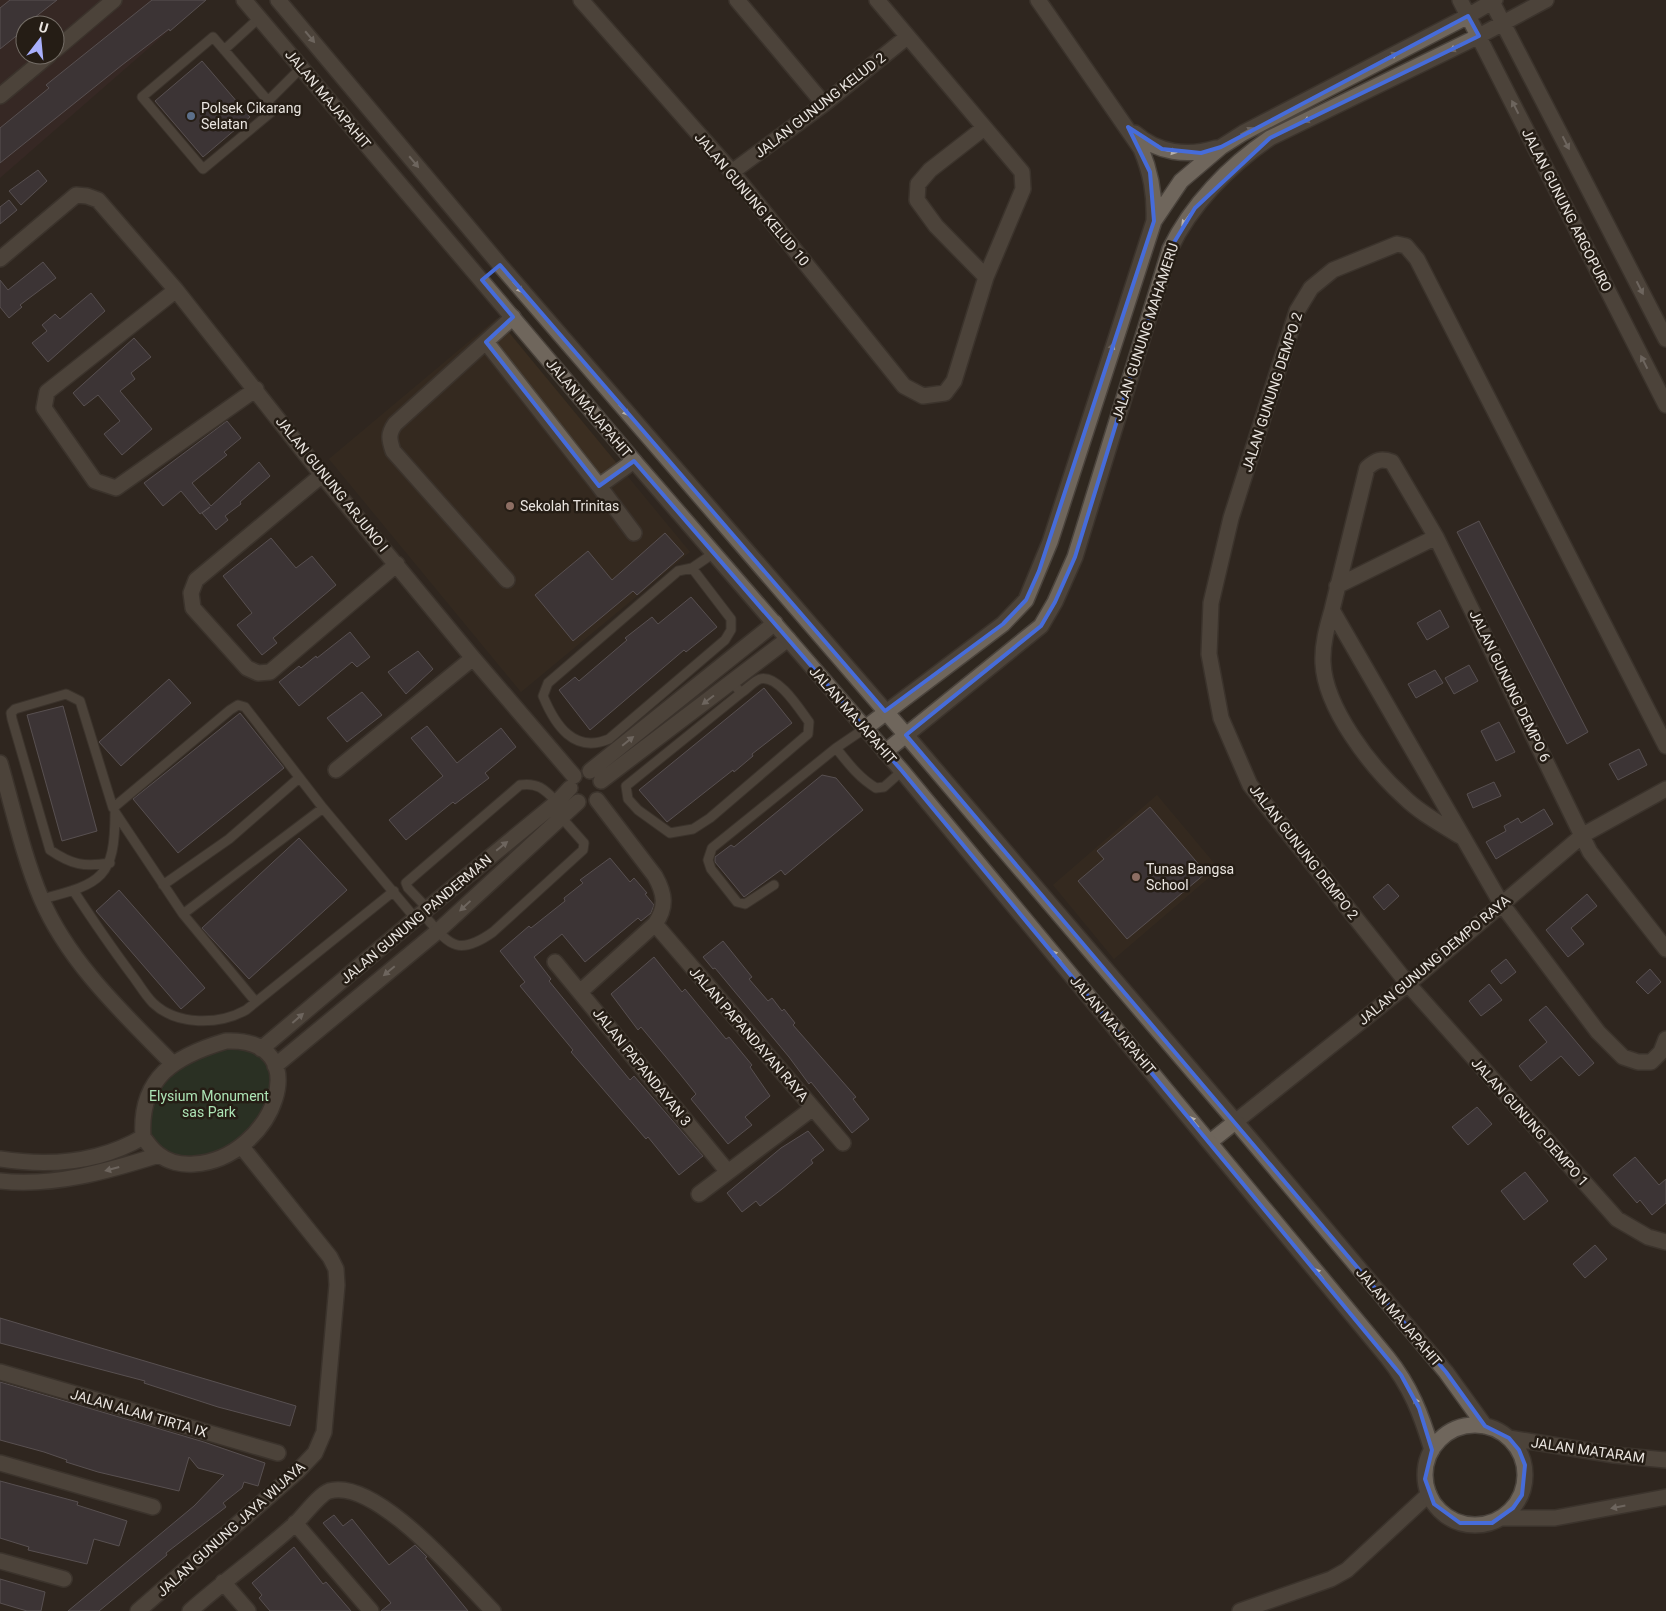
<svg xmlns="http://www.w3.org/2000/svg" width="1666" height="1611" font-family="Roboto,sans-serif">
  <style>
    .commercial { fill: #3e2a2a; fill-rule: evenodd }
    .built { fill: #3b2e21 }
    .green { fill: #243c28 }
    .building { fill: #4c4650; stroke: #89828d }
    .lines { fill: none; stroke-linecap: round; stroke-linejoin: round }
    .service-casing { stroke: #4a433c; stroke-width: 11 }
    .minor-casing { stroke: #4a433c; stroke-width: 18 }
    .tertiary-casing { stroke: #4a433c; stroke-width: 18 }
    .service { stroke: #6f665c; stroke-width: 9 }
    .minor { stroke: #6f665c; stroke-width: 15 }
    .tertiary { stroke: #6f665c; stroke-width: 15 }
    .oneway { fill: #b9b2ab }
    .marked { fill: none; stroke: #466cda; stroke-width: 4; stroke-linejoin: round }
    .service-dot { fill: #5c6f8a; stroke: #251d15; stroke-width: 2 }
    .education-dot { fill: #8d6e63; stroke: #251d15; stroke-width: 2 }
    .labels { text-anchor: middle; stroke-width: 5; stroke-linejoin: round; paint-order: stroke }
    .street-label { font-size: 14px; fill: #eae5e0; stroke: #251d15 }
    .poi-label { font-size: 14px; fill: #eae5e0; stroke: #251d15; text-anchor: start }
    .park-label { font-size: 14px; fill: #ade4b5; stroke: #251d15 }
  </style>
  <rect width="100%" height="100%" fill="#2f271f"/>
  <!-- commercial -->
  <path class="commercial" d="M0 0H204L0 178ZM25 25H55V55H25Z"/>
  <!-- built -->
  <path class="built" d="M497 318 690 552 521 692 329 459Z
    M1157 795 1219 869 1114 959 1053 885Z"/>
  <!-- green -->
  <path class="green" d="M225 1044 248 1047 270 1060 276 1081 268 1110 241 1146 184 1163 144 1137 150 1097 175 1065Z"/>
  <!-- building -->
  <path class="building" d="M10 0H57L25 25 20 33 0 49V8Z
    M152 0H206L170 31 169 29 122 65 0 163V128L49 88 46 85Z
    M202 61 250 117 203 157 155 101Z
    M38 170 47 181 21 205 9 191Z
    M9 200 17 210 0 224V207Z
    M43 262 56 278 20 305 22 307 9 318 0 307V280L8 290Z
    M91 293 105 311 48 362 32 343 47 331 42 325 55 314 60 319Z
    M134 338 151 357 131 373 135 379 120 391 152 429 122 455 104 434 120 421 98 395 84 406 73 393Z
    M227 421 241 438 224 452 227 455 192 483 211 506 259 462 270 476 240 502 241 504 225 516 228 520 216 530 202 513 210 507 200 514 181 491 163 506 144 483Z
    M1479 521 1588 732 1567 744 1457 532Z
    M665 533 684 554 637 595 633 591 573 641 535 595 588 551 612 580Z
    M271 538 296 568 312 556 336 585 273 638 277 643 262 655 237 625 252 613 223 576Z
    M691 597 717 627 686 652 684 650 590 730 559 690 575 677 579 681 627 640 625 638 652 617 658 624Z
    M1440 610 1449 627 1427 640 1417 623Z
    M350 632 370 657 357 667 352 662 299 706 279 682 299 666 301 668 316 656 317 658Z
    M418 651 433 669 406 694 388 672Z
    M1469 665 1478 681 1454 694 1445 678Z
    M1435 670 1443 683 1416 698 1408 684Z
    M169 679 191 703 121 766 99 742Z
    M764 688 792 723 752 754 753 756 734 772 733 770 667 822 639 790Z
    M362 692 382 715 347 742 327 718Z
    M63 706 97 831 62 841 27 715Z
    M240 713 284 768 178 853 133 799Z
    M1499 722 1515 752 1496 761 1481 731Z
    M427 726 457 763 501 728 516 747 485 773 489 778 455 804 453 802 406 840 389 820 443 776 411 738Z
    M1639 749 1647 765 1618 780 1609 764Z
    M822 775 836 778 863 810 785 875 781 870 744 897 715 862V857L731 845 734 847Z
    M1494 782 1501 796 1473 808 1467 794Z
    M1150 807 1206 873 1127 939 1078 881 1104 859 1097 851Z
    M1544 809 1553 824 1496 859 1486 842 1506 831 1504 826 1518 818 1521 823Z
    M299 838 347 890 249 979 202 928Z
    M610 858 630 882 634 878 647 893 645 894 654 905 651 913 641 921 638 918 585 962 562 934 534 957 551 979 549 981 630 1080 634 1076 703 1156 679 1175 648 1137 646 1139 571 1052 573 1050 520 986 525 982 500 951 529 926 531 928 565 901 564 898 583 883 580 880Z
    M1388 884 1399 896 1384 910 1373 897Z
    M119 890 205 988 181 1009 96 911Z
    M1587 894 1597 906 1571 928 1584 944 1568 957 1546 930Z
    M723 941 752 977 749 979 768 1001 772 998 782 1011 784 1009 795 1023 793 1025 856 1097 853 1099 869 1119 852 1133 811 1082 809 1084 789 1057 715 968 713 969 703 957Z
    M654 957 682 992 685 989 726 1039 729 1037 752 1065 750 1067 770 1096 745 1117 752 1125 728 1144 691 1099 696 1094 680 1074 641 1027 638 1030 611 994Z
    M1506 959 1516 972 1501 984 1491 971Z
    M1650 969 1661 982 1648 994 1636 982Z
    M1489 984 1502 1000 1481 1016 1469 1001Z
    M1546 1006 1594 1063 1579 1076 1561 1056 1531 1081 1519 1066 1547 1042 1529 1020Z
    M1477 1107 1492 1124 1468 1145 1452 1127Z
    M808 1131 824 1150 811 1160 813 1163 782 1189 760 1206 756 1201 742 1212 727 1193 781 1148Z
    M1635 1157 1659 1185 1666 1179V1203L1652 1215 1640 1200 1637 1203 1613 1175Z
    M1525 1172 1548 1201 1524 1220 1501 1191Z
    M1595 1245 1607 1259 1585 1278 1573 1264Z
    M0 1318 296 1406 290 1426 218 1407 144 1383 145 1381 0 1343Z
    M0 1382 204 1442 265 1463 258 1486 244 1482 242 1488 223 1503 226 1507 166 1553 167 1555 99 1611H68L194 1506 224 1475 198 1468 189 1457 179 1491 98 1472 66 1462 67 1460 44 1452 0 1440Z
    M0 1481 78 1502 77 1505 127 1521 119 1546 94 1539 87 1564 28 1550 29 1547 0 1538Z
    M334 1515 343 1526 352 1519 389 1565 415 1545 427 1557 425 1558 468 1611H381L391 1603 323 1523Z
    M294 1547 323 1584 326 1582 351 1611H270L259 1598 262 1595 252 1583Z
    M0 1579 45 1592 41 1611H27L0 1603Z"/>
  <g class="lines">
    <defs>
      <path id="service" d="M213 37 275 109 203 169 142 97Z
        M224 50 259 18
        M268 101 301 68
        M692 568 731 619V630L725 640 609 739C574 754 555 725 543 696L548 683 678 571 692 568 714 553
        M732 682 741 693 626 786 628 799 638 810 670 833 693 829 710 818 808 734 809 722C800 710 778 674 760 679 754 681 747 689 741 693
        M836 748 864 729
        M115 812 183 914 255 1001
        M110 863C84 867 72 865 50 850L12 719 11 713 15 709 66 694 80 701 113 808 230 710 238 705 245 707 323 808 415 918
        M163 885 229 839 299 778
        M774 885 745 904 737 902 711 869 708 860 712 848 836 748C848 763 859 778 876 788L884 787 902 771
        M73 890C92 919 111 947 132 975 139 984 145 995 153 1003 177 1026 219 1025 246 1010L394 891
        M42 899C102 884 115 877 115 813
        M427 908 408 888 406 883 520 785C538 782 545 790 557 802
        M422 913C448 942 455 959 493 932L583 850 584 843 561 817
        M183 914 323 808"/>
      <path id="minor" d="M581 0 732 172 904 386 923 396 945 393 954 381 986 277 1023 189 1022 172 877 0
        M737 0 824 104
        M1038 0 1141 149C1151 173 1155 194 1154 221
        M1460 0 1666 405
        M1491 0 1666 339
        M55 50 114 0
        M0 96 49 55
        M984 128 930 170 918 184 917 200 936 226 986 277
        M1135 133C1158 153 1187 157 1216 148
        M732 172 824 104 907 37
        M0 259 76 195 87 196 98 200 176 290 322 475 473 658 574 776
        M176 290 47 392 44 408 95 481 116 488 256 389
        M486 342 599 486
        M634 461 599 486 634 533
        M322 475 196 580 191 593 193 608 247 668 258 673 270 672 397 564
        M507 580 393 451C389 439 388 434 395 424L513 317
        M1337 586 1436 537
        M1332 610C1327 627 1322 645 1323 663 1325 708 1371 767 1404 797 1420 813 1441 824 1460 836
        M864 729 1003 624 1026 600 1050 542 1154 221 1181 181 1221 147 1243 133 1468 16 1495 0
        M1666 746 1417 259 1406 246 1397 244 1333 270 1311 288 1297 311 1231 518 1211 603 1209 654 1221 718 1250 785 1408 984 1617 1219 1648 1237 1666 1242
        M885 752 1041 626 1055 602 1075 557 1170 249C1191 205 1229 166 1270 138L1479 36 1546 0
        M0 763C13 808 23 855 41 898 69 963 123 1013 172 1063
        M336 770 473 658
        M590 771 775 623
        M601 781 788 639
        M655 924 843 1143
        M1666 949 1590 852 1436 537 1392 462C1381 458 1376 460 1367 468L1332 610 1501 903 1598 1032 1623 1057 1638 1062H1651L1661 1052 1666 1039
        M555 962 728 1172
        M581 991 655 924C667 907 665 894 655 876L597 800
        M226 1041C319 1037 274 1159 194 1164 182 1165 168 1162 158 1154 152 1150 147 1142 143 1137 139 1077 175 1056 226 1041Z
        M261 1049 422 913 557 802 570 788
        M275 1066 438 931 578 802
        M1210 1142 1408 984 1583 835 1666 789
        M0 1159C51 1167 99 1163 143 1137
        M0 1181C54 1187 108 1171 159 1155
        M699 1194 813 1108
        M0 1372 278 1453
        M0 1463 153 1507
        M295 1523 371 1611
        M0 1561 64 1579
        M223 1582 248 1611
        M138 1611 298 1471 315 1453 324 1432 337 1285 336 1269 330 1257 242 1147
        M190 1611C225 1580 262 1554 296 1523 304 1515 320 1494 329 1491 376 1477 462 1580 493 1611
        M1240 1611 1331 1579 1347 1570 1429 1494"/>
      <path id="tertiary" d="M244 0 634 461 902 771 1387 1357C1411 1387 1421 1414 1432 1450
        M278 0 500 265 906 735 1236 1122 1446 1372 1485 1426
        M1425 1475a50 50 0 1 1 100 0a50 50 0 1 1-100 0Z
        M1509 1438 1614 1455 1666 1460
        M1501 1518H1555L1666 1497"/>
    </defs>
    <!-- service casing -->
    <use href="#service" class="service-casing"/>
    <!-- minor casing -->
    <use href="#minor" class="minor-casing"/>
    <!-- tertiary casing -->
    <use href="#tertiary" class="tertiary-casing"/>
    <!-- service -->
    <use href="#service" class="service"/>
    <!-- minor -->
    <use href="#minor" class="minor"/>
    <!-- tertiary -->
    <use href="#tertiary" class="tertiary"/>
  </g>
  <!-- one-way arrows -->
  <defs><path id="oneway-solid" d="M-6-.8H1V-3.2L6.5 0L1 3.2V.8H-6Z" transform="scale(1.25)"/></defs>
  <g class="oneway">
    <use href="#oneway-solid" transform="translate(310 37) rotate(50)"/>
    <use href="#oneway-solid" transform="translate(1456 48) rotate(154)"/>
    <use href="#oneway-solid" transform="translate(1391 56) rotate(-27)"/>
    <use href="#oneway-solid" transform="translate(1515 107) rotate(-117)"/>
    <use href="#oneway-solid" transform="translate(1310 119) rotate(154)"/>
    <use href="#oneway-solid" transform="translate(1247 131) rotate(-28)"/>
    <use href="#oneway-solid" transform="translate(1566 143) rotate(63)"/>
    <use href="#oneway-solid" transform="translate(1170 151) rotate(12)"/>
    <use href="#oneway-solid" transform="translate(414 162) rotate(50)"/>
    <use href="#oneway-solid" transform="translate(1186 220) rotate(126)"/>
    <use href="#oneway-solid" transform="translate(518 287) rotate(49)"/>
    <use href="#oneway-solid" transform="translate(1640 288) rotate(63)"/>
    <use href="#oneway-solid" transform="translate(1111 350) rotate(-72)"/>
    <use href="#oneway-solid" transform="translate(1644 362) rotate(-117)"/>
    <use href="#oneway-solid" transform="translate(624 410) rotate(49)"/>
    <use href="#oneway-solid" transform="translate(708 700) rotate(143)"/>
    <use href="#oneway-solid" transform="translate(628 741) rotate(-39)"/>
    <use href="#oneway-solid" transform="translate(502 846) rotate(-39)"/>
    <use href="#oneway-solid" transform="translate(465 906) rotate(137)"/>
    <use href="#oneway-solid" transform="translate(1056 956) rotate(-130)"/>
    <use href="#oneway-solid" transform="translate(389 971) rotate(140)"/>
    <use href="#oneway-solid" transform="translate(298 1018) rotate(-41)"/>
    <use href="#oneway-solid" transform="translate(1194 1122) rotate(-130)"/>
    <use href="#oneway-solid" transform="translate(112 1169) rotate(165)"/>
    <use href="#oneway-solid" transform="translate(1319 1274) rotate(-129)"/>
    <use href="#oneway-solid" transform="translate(1417 1404) rotate(-115)"/>
    <use href="#oneway-solid" transform="translate(1618 1507) rotate(169)"/>
  </g>
  <!-- marked area -->
  <path d="M0 0H1666V1611H0ZM1468 16 1479 36 1270 138 1195 208 1170 249 1075 557 1055 602 1041 626 906 735 1446 1372 1485 1426 1509 1438 1519 1450 1525 1465 1522 1495 1513 1508 1492 1523H1460L1434 1504 1425 1479 1432 1450 1419 1408 1401 1375 902 771 634 461 599 486 486 342 513 317 482 280 500 265 885 711 1003 624 1026 600 1039 571 1154 221 1150 172 1128 127 1162 149 1201 153 1221 147Z" fill="#2f271f" fill-opacity=".55" fill-rule="evenodd"/>
  <path class="marked" d="M1468 16 1479 36 1270 138 1195 208 1170 249 1075 557 1055 602 1041 626 906 735 1446 1372 1485 1426 1509 1438 1519 1450 1525 1465 1522 1495 1513 1508 1492 1523H1460L1434 1504 1425 1479 1432 1450 1419 1408 1401 1375 902 771 634 461 599 486 486 342 513 317 482 280 500 265 885 711 1003 624 1026 600 1039 571 1154 221 1150 172 1128 127 1162 149 1201 153 1221 147Z"/>
  <!-- markers -->
  <circle class="service-dot" cx="191" cy="116" r="5"/>
  <g class="education-dot">
    <circle cx="510" cy="506" r="5"/>
    <circle cx="1136" cy="877" r="5"/>
  </g>
  <g class="labels">
    <!-- street labels -->
    <g class="street-label">
      <text transform="translate(328 99) rotate(50)" y="5">JALAN MAJAPAHIT</text>
      <text transform="translate(820 105) rotate(-38)" y="5">JALAN GUNUNG KELUD 2</text>
      <text transform="translate(752 199) rotate(50)" y="5">JALAN GUNUNG KELUD 10</text>
      <text transform="translate(1567 210) rotate(63)" y="5">JALAN GUNUNG ARGOPURO</text>
      <text transform="translate(1145 332) rotate(-72)" y="5">JALAN GUNUNG MAHAMERU</text>
      <text transform="translate(1272 392) rotate(-72)" y="5">JALAN GUNUNG DEMPO 2</text>
      <text transform="translate(589 408) rotate(50)" y="5">JALAN MAJAPAHIT</text>
      <text transform="translate(332 484) rotate(51)" y="5">JALAN GUNUNG ARJUNO I</text>
      <text transform="translate(1510 686) rotate(64)" y="5">JALAN GUNUNG DEMPO 6</text>
      <text transform="translate(853 715) rotate(49)" y="5">JALAN MAJAPAHIT</text>
      <text transform="translate(1304 852) rotate(52)" y="5">JALAN GUNUNG DEMPO 2</text>
      <text transform="translate(416 919) rotate(-40)" y="5">JALAN GUNUNG PANDERMAN</text>
      <text transform="translate(1434 960) rotate(-40)" y="5">JALAN GUNUNG DEMPO RAYA</text>
      <text transform="translate(1113 1025) rotate(50)" y="5">JALAN MAJAPAHIT</text>
      <text transform="translate(749 1034) rotate(49)" y="5">JALAN PAPANDAYAN RAYA</text>
      <text transform="translate(642 1067) rotate(51)" y="5">JALAN PAPANDAYAN 3</text>
      <text transform="translate(1530 1122) rotate(48)" y="5">JALAN GUNUNG DEMPO 1</text>
      <text transform="translate(1399 1317) rotate(50)" y="5">JALAN MAJAPAHIT</text>
      <text transform="translate(139 1413) rotate(16)" y="5">JALAN ALAM TIRTA IX</text>
      <text transform="translate(1588 1450) rotate(8)" y="5">JALAN MATARAM</text>
      <text transform="translate(231 1529) rotate(-42)" y="5">JALAN GUNUNG JAYA WIJAYA</text>
    </g>
    <!-- poi labels -->
    <g class="poi-label">
      <text x="201" y="113">Polsek Cikarang<tspan x="201" dy="16">Selatan</tspan></text>
      <text x="520" y="511">Sekolah Trinitas</text>
      <text x="1146" y="874">Tunas Bangsa<tspan x="1146" dy="16">School</tspan></text>
    </g>
    <!-- park labels -->
    <g class="park-label">
      <text x="209" y="1101">Elysium Monument<tspan x="209" dy="16">sas Park</tspan></text>
    </g>
  </g>
  <!-- north arrow -->
  <g transform="translate(40 40) rotate(16)"><circle r="24" fill="#251d15" stroke="#746d66"/>
  <path d="M0-4L9 19L0 12L-9 19Z" fill="#a9b0fc"/>
  <text y="-8" font-size="14" font-weight="bold" text-anchor="middle" fill="#eae5e0">U</text>
  </g>
</svg>
